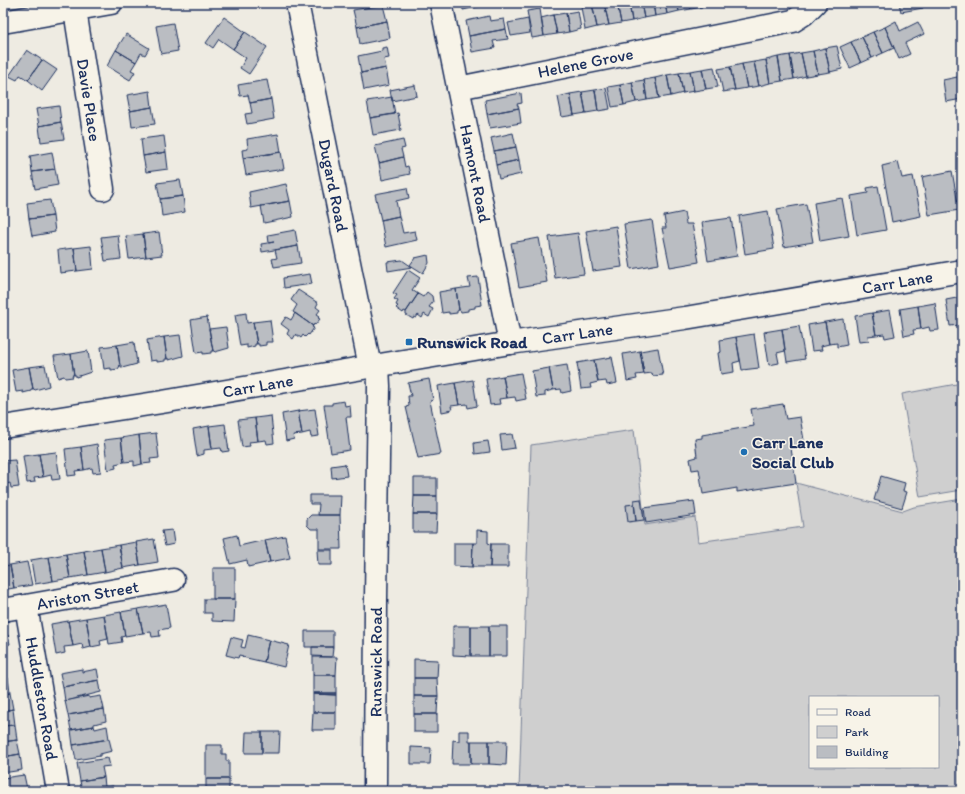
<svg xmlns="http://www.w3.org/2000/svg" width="965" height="794" font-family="Itim,sans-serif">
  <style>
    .green { fill: #cfcfcf; stroke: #757f96; fill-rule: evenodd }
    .building { fill: #babdc2; stroke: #1b2f5e }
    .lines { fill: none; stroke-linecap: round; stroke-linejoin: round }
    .minor-casing { stroke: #1b2f5e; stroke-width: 25 }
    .minor { stroke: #f7f3e8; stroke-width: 22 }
    .poi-dot { fill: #1f6fb2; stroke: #f7f3e8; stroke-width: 1.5 }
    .labels { text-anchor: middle; stroke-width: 3; stroke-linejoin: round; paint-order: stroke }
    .street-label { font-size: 17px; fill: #1b2f5e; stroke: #f7f3e8 }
    .poi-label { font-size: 17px; font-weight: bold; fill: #1b2f5e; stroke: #f7f3e8; text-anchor: start }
  </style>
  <rect width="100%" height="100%" fill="#eeebe2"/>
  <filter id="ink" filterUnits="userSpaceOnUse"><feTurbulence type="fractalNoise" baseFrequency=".025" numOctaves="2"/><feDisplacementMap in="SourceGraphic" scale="8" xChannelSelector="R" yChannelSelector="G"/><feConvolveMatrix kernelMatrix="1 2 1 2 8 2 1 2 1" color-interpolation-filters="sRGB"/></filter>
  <g filter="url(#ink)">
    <!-- green -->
    <path class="green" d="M962 383V490L920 497 902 394Z
      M634 430 645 525 695 517 698 542 803 527 796 483 903 511 914 507 962 499V791H519L531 445ZM810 697H938V767H810Z"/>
    <!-- building -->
    <path class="building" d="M462 3H485L486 5 463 10Z
      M599 3H604L609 25 597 27 592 4Z
      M604 3H617L621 23 609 25Z
      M617 3H629L632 21 621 23Z
      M629 3H641L644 18 632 21Z
      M641 3H653L655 16 644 18Z
      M653 3H665L667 14 655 16Z
      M665 3H677L679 11 667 14Z
      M677 3H689L691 9 679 11Z
      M689 3H701L702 7 691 9Z
      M899 3H922L923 8 901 12Z
      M592 4 597 27 585 30 581 7Z
      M383 5 387 21 357 27 353 10Z
      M540 9 544 36 532 38 527 11Z
      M578 11 581 29 569 32 566 13Z
      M566 13 569 32 557 34 553 15Z
      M553 15 557 34 544 36 541 18Z
      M489 16 490 21 504 19 506 29 469 36 466 21Z
      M224 17 245 32 233 49 219 39 213 48 206 43Z
      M528 19 530 33 511 36 508 23Z
      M387 21 390 38 360 44 357 27Z
      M896 21 900 31 918 22 924 34 905 43 910 54 899 59 885 27Z
      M173 23 178 51 161 54 156 26Z
      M885 27 894 48 883 53 873 32Z
      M506 29 508 39 493 41 495 48 472 52 469 36Z
      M245 32 267 47 249 74 240 68 246 58 233 49Z
      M873 32 883 53 872 58 862 37Z
      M126 34 149 48 145 55 141 53 136 62 116 50Z
      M862 37 872 58 861 63 851 42Z
      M851 42 861 63 850 68 840 47Z
      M837 46 842 69 830 72 825 48Z
      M387 47 389 58 384 59 386 68 361 73 358 56 382 51V48Z
      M825 48 830 72 818 74 813 51Z
      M27 50 42 60 28 80 20 75 17 80 9 76Z
      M116 50 136 62 131 70 135 72 130 80 107 66Z
      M813 51 818 74 806 76 801 53Z
      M801 53 806 76 794 79 790 55Z
      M790 55 794 79 782 81 778 57Z
      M778 57 782 81 770 83 766 60Z
      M42 60 57 70 42 91 28 80Z
      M766 60 770 83 759 86 754 62Z
      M754 62 759 86 747 88 742 64Z
      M742 64 747 88 735 90 730 67Z
      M714 67 718 87 706 89 702 69Z
      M730 67 735 90 723 92 718 69Z
      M386 68 389 85 364 90 361 73Z
      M702 69 706 89 694 91 690 71Z
      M690 71 694 91 683 93 679 73Z
      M679 73 683 93 671 96 667 75Z
      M667 75 671 96 659 98 655 78Z
      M962 76V99L946 102 943 80Z
      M655 78 659 98 647 100 644 80Z
      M267 80 271 99 250 103 248 95 240 96 238 85Z
      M644 80 647 100 636 102 632 82Z
      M632 82 636 102 624 105 620 85Z
      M415 85 417 96 392 101 390 90Z
      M620 85 624 105 612 107 608 87Z
      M606 88 610 109 598 111 595 90Z
      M595 90 598 111 586 113 582 92Z
      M150 91 152 107 130 111 127 95Z
      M582 92 586 113 574 115 570 94Z
      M521 93 522 103 517 104 519 108 487 114 485 100Z
      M570 94 574 115 562 117 558 97Z
      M392 97 395 114 370 118 367 101Z
      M271 99 274 119 247 124 245 114 252 113 250 103Z
      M59 106 61 122 39 126 36 109Z
      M152 107 155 124 132 127 130 111Z
      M519 108 521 123 490 128 487 114Z
      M398 113 401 130 373 135 370 118Z
      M61 122 64 139 41 142 39 126Z
      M513 133 516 147 494 151 491 138Z
      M278 134 281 152 243 158 242 150 248 149 247 139Z
      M164 136 166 152 143 156 141 139Z
      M403 140 405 148 401 149 403 157 379 163 375 146Z
      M516 147 519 160 496 165 494 151Z
      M52 152 55 169 32 172 30 156Z
      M166 152 168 169 146 172 143 156Z
      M281 152 284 169 246 175 243 158Z
      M403 157 405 167 408 166 410 174 382 180 379 163Z
      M519 160 521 174 499 179 496 165Z
      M898 162 902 178 913 176 921 216 892 222 882 166Z
      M55 169 58 185 35 189 32 172Z
      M952 171 959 210 929 215 922 177Z
      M180 180 183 196 160 199 157 183Z
      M286 184 290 201 251 208 249 192Z
      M878 186 886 230 857 235 851 196 868 193 867 188Z
      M407 188 409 198 396 201 399 216 381 220 375 194Z
      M183 196 185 212 162 216 160 199Z
      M842 198 849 236 820 241 814 203Z
      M50 200 53 216 29 219 27 203Z
      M290 201 293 217 264 223 261 206Z
      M806 204 813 242 784 247 777 209Z
      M768 211 774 249 745 254 739 216Z
      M684 212 686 224H692L699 262 670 267 662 228H666L664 216Z
      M53 216 55 232 32 236 29 219Z
      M399 216 403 233 415 231 417 240 386 247 381 220Z
      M731 218 737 256 708 261 702 222Z
      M652 220 659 264 631 269 624 224Z
      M616 226 622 267 593 271 586 231Z
      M295 230 298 246 262 252 261 244 274 242 269 243 268 235Z
      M159 232 162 255 146 257 143 234Z
      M578 233 584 274 555 278 549 237Z
      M143 234 146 257 129 259 126 236Z
      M118 235 121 259 105 261 101 237Z
      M539 238 547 282 519 287 511 243Z
      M91 246 93 269 77 271 74 248Z
      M298 246 301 263 274 267 272 259 277 258 275 250Z
      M74 248 77 271 60 273 58 250Z
      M428 255 429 263 423 273 410 265 415 258Z
      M402 260 412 267 388 271 387 262Z
      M408 270 420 278 412 290 418 294 406 312 404 311 403 313 396 308 398 306 396 305 398 301 394 299 397 295 393 293Z
      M310 274 312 284 284 288 283 278Z
      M478 277 482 305 475 306V308L468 309V311L461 312 460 310H459L456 289 470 287 468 278Z
      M456 289 459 310 457 311V313L449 314V312L442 313 439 292Z
      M298 290 318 303 316 307 320 310 317 314 320 316 318 318 320 319 315 325 314 324 313 326 293 312 297 305 291 300Z
      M427 292 432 296 433 302 429 307 433 309 429 317 424 314 422 318 418 315 416 318 414 317 413 319 406 315V312L418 294 423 297Z
      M962 297V320L959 321 960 325 950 326 946 300Z
      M935 303 939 330 930 331 929 327 921 329 918 306Z
      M918 306 921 329 913 330 914 334 904 336 900 309Z
      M890 310 895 336 885 338 884 334 876 335 872 313Z
      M246 313 247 323 253 322 257 344H255V346L247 348V345L240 346 235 315Z
      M295 313 313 326 312 327 314 328 309 335 308 334 305 337 303 335 301 338 296 334 293 339 287 334 289 330 281 324 286 317 291 320Z
      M872 313 876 335 868 336 869 341 859 342 855 316Z
      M207 317 213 351H211V353L203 354V352L196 353 191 320Z
      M843 319 847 345 837 347V343L829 344 825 322Z
      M270 320 273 342H266V345L259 346V344H257L253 322Z
      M825 322 829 344 821 346 822 350 812 351 808 325Z
      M799 326 805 359 787 362 782 329Z
      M226 327 229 348 215 352 214 351H213L209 329Z
      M782 329 785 351 777 353 779 363 769 365 764 332Z
      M754 334 759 368 742 370 736 337Z
      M180 335 183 356 169 360V359H167L164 337Z
      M164 337 167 359H165V361L157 362V360L150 361 147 340Z
      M736 337 740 361 733 363 734 372 721 374 718 353 721 352 720 340Z
      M134 342 137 364 122 368V366H120L117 345Z
      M117 345 120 366 119 367V369L111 370V368L104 369 101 347Z
      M658 348 663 375 653 376 652 373 644 374 640 351Z
      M88 351 91 372 76 377V375H74L71 354Z
      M640 351 644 374 636 375 637 379 627 381 623 354Z
      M71 354 74 375H72L73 377 65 378 64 376 58 378 54 356Z
      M612 357 617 383 607 385 606 381 598 382 594 360Z
      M594 360 598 382 590 384 591 388 581 389 577 363Z
      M45 365 49 386 35 390 34 389H33L29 367Z
      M567 365 571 391 562 393 561 389 553 390 549 368Z
      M29 367 33 389H31V391L23 393V391L16 392 12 370Z
      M549 368 553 390 545 392V396L536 397 532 371Z
      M521 373 526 399 516 401 515 397 507 398 503 376Z
      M503 376 507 398 499 399 500 404 490 405 486 379Z
      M429 379 433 400 430 401 441 454 418 458 406 407 409 406 408 396H411L408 383Z
      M473 380 477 406 468 408 467 404 459 405 455 383Z
      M455 383 459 405 451 406 452 410 442 412 438 386Z
      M344 401 345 406 350 405 351 417H346L350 450 331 453 324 405H332V403Z
      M783 404 786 419 800 417 805 446 791 448 796 483 737 492V488L703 494 699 469 692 470 690 459 697 457 695 439 702 438V435L754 426 751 409Z
      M315 409 319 436 311 437 310 432 302 434 298 411Z
      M298 411 302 434 293 435 294 439 286 441 282 414Z
      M271 416 274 443 267 444 266 440 258 441 255 418Z
      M255 418 258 441 249 442 250 446 242 447 238 420Z
      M225 424 229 451 222 452 221 448 212 449 209 426Z
      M209 426 212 449 204 450V454L197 456 193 429Z
      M156 433 159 458 150 459 151 463 142 464 139 435Z
      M512 434 515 448 502 450 500 435Z
      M139 435 142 464 134 466V461L124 462 121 438Z
      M121 438 124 462 115 464 116 468 108 470 104 440Z
      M488 441 490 452 475 454 474 443Z
      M97 444 101 472 93 473 92 468 84 470 81 447Z
      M81 447 84 470 75 471 76 475 68 476 65 449Z
      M56 452 60 479 52 480 51 475 43 477 39 454Z
      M39 454 43 477 34 478 35 482 27 483 23 456Z
      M15 460 19 487 11 488 10 483 3 485V461Z
      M345 464 347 476 332 478 331 466Z
      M881 476 905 483 903 491 907 492 902 508 874 500Z
      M414 478H437V496H414Z
      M310 495H341L340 515H318L319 504H310Z
      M414 496H437V514H413Z
      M641 499 644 520 636 521 634 500Z
      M694 501 696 515 646 523 644 508Z
      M634 504 636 521 628 522 626 505Z
      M413 514H437L436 532H413Z
      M311 515H340L341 549H319V529H311L307 525V519Z
      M172 530 174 544 165 546 162 531Z
      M477 530 488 531V543L491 544 490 567H472L473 543H477Z
      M237 535 239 546 265 540 270 562 248 567 247 560 230 564 224 538Z
      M285 536 290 558 270 562 265 540Z
      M154 539 158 562 140 565 136 542Z
      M136 542 140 565 123 568 119 545Z
      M454 543H473L472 567 454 566Z
      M491 544H508V567H490Z
      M119 545 123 568 105 572 101 548Z
      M101 548 105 572 88 575 84 551Z
      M317 550H332V565H318Z
      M84 551 88 575 70 578 66 554Z
      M66 554 70 578 53 581 49 557Z
      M49 557 53 581 35 584 31 560Z
      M27 562 32 585 14 588 10 565Z
      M10 565 14 588 3 590V566Z
      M213 568H235V599H213Z
      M204 599H235L234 622 212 621V613H204Z
      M166 604 170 628 159 630 160 636 152 637 151 632 143 633 138 609Z
      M138 609 143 633 125 636 121 612Z
      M121 612 125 636 121 637 122 642 109 644 104 615Z
      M104 615 108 639 100 641 101 645 91 647 86 618Z
      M86 618 91 647 83 649 82 644 73 646 68 621Z
      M68 621 73 646 64 647 65 653 56 655 51 624Z
      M453 626H471V656L453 655Z
      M471 626H489V656H471Z
      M489 626H507V656H489Z
      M305 631H333V647H305Z
      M3 635H8L10 644 3 646Z
      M248 635 269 640 264 662 242 657 243 656 239 655 238 658 226 655 231 637 243 640 241 647 245 648Z
      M269 640 289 645 284 667 264 662Z
      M312 647H333L332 657 312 656Z
      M313 657H337L336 675H313Z
      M414 659 438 660 437 678H414Z
      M82 669V672L97 669 99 680 63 687 60 673Z
      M313 675H336V693H313Z
      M8 678 10 693 3 694V679Z
      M414 678H437L438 696H414Z
      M99 680 101 692 65 701 63 687Z
      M10 693 13 709 3 711V694Z
      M313 693H336V695L313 694Z
      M313 694 336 695V712H313Z
      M89 696V698L101 696 104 709 68 715 65 701Z
      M414 696H438L437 714H414Z
      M13 709 15 725 3 726V711Z
      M104 709 106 721 94 724V726L71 730 68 715Z
      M313 712H336V730H312Z
      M414 714H437V732H414Z
      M15 725 17 740 3 742V726Z
      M94 726 95 729 107 726 109 739 73 745 71 730Z
      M459 731H469V741H471V764H452L453 740 459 741Z
      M246 732H262V753H245Z
      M262 732H280L279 753H262Z
      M109 739 112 751 100 754V756L76 760 73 745Z
      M17 740 20 754 3 757V742Z
      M471 741H489V764H471Z
      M489 741H507L506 765 489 764Z
      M206 745H222V754H226V761H229V779H206Z
      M411 747 431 748 430 764H411Z
      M20 754 22 770 3 773V757Z
      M108 758 110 766 102 767 104 777 80 781 77 763Z
      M24 775 27 789 17 791H3V778Z
      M104 777 105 787 113 786 114 791H82L80 781Z
      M206 779H229V791H206Z"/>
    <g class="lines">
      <defs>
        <g id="minor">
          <path id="s1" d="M297 3 370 367"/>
          <path id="s2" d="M441 3 510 343"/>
          <path id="s3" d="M75 10 103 189"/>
          <path d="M3 22 111 3"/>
          <path id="s4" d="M458 88 793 21 804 14 815 3"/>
          <path id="s5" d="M3 427 162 402 510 343 685 318 962 271"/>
          <path id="s6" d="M26 606 58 791"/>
          <path id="s7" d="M3 610 173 580"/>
          <path id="s8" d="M375 791 376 599 379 386 378 366"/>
        </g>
      </defs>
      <!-- minor casing -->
      <use href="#minor" class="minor-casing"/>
      <!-- minor -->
      <use href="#minor" class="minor"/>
    </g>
  </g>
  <!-- markers -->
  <g class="poi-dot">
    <rect x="405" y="338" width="8" height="8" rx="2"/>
    <circle cx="744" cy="452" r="4"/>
  </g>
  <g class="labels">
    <!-- street labels -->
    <g class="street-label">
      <text dy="6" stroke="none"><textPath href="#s4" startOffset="130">Helene Grove</textPath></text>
      <text dy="6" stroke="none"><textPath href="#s3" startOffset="91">Davie Place</textPath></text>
      <text dy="6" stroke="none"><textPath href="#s2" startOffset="174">Hamont Road</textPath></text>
      <text dy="6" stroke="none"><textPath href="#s1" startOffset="186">Dugard Road</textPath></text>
      <text dy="6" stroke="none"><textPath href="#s5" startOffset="906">Carr Lane</textPath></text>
      <text dy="6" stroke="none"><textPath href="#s5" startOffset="582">Carr Lane</textPath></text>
      <text dy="6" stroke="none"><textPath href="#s5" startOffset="258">Carr Lane</textPath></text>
      <text dy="6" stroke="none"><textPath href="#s7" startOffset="86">Ariston Street</textPath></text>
      <text dy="6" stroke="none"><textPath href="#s8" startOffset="129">Runswick Road</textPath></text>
      <text dy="6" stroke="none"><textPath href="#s6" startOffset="94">Huddleston Road</textPath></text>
    </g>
    <!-- poi labels -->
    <g class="poi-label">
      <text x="417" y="348">Runswick Road</text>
      <text x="752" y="448">Carr Lane<tspan x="752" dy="20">Social Club</tspan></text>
    </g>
  </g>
  <!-- margin -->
  <rect width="965" height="794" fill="none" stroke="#f7f3e8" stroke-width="16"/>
  <rect x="8" y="8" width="949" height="778" fill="none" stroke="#1b2f5e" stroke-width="1.5" filter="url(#ink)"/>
  <!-- legend -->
  <rect x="809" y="696" width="130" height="72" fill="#f7f3e8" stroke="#9fa5b1"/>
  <rect x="817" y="709" width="20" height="6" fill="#f7f3e8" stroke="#9fa5b1"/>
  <text x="845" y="716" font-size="12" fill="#1b2f5e">Road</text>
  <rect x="817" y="726" width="20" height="12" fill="#cfcfcf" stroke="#9fa5b1"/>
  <text x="845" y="736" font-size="12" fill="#1b2f5e">Park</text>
  <rect x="817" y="746" width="20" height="12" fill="#babdc2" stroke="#9fa5b1"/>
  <text x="845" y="756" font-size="12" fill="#1b2f5e">Building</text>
</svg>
